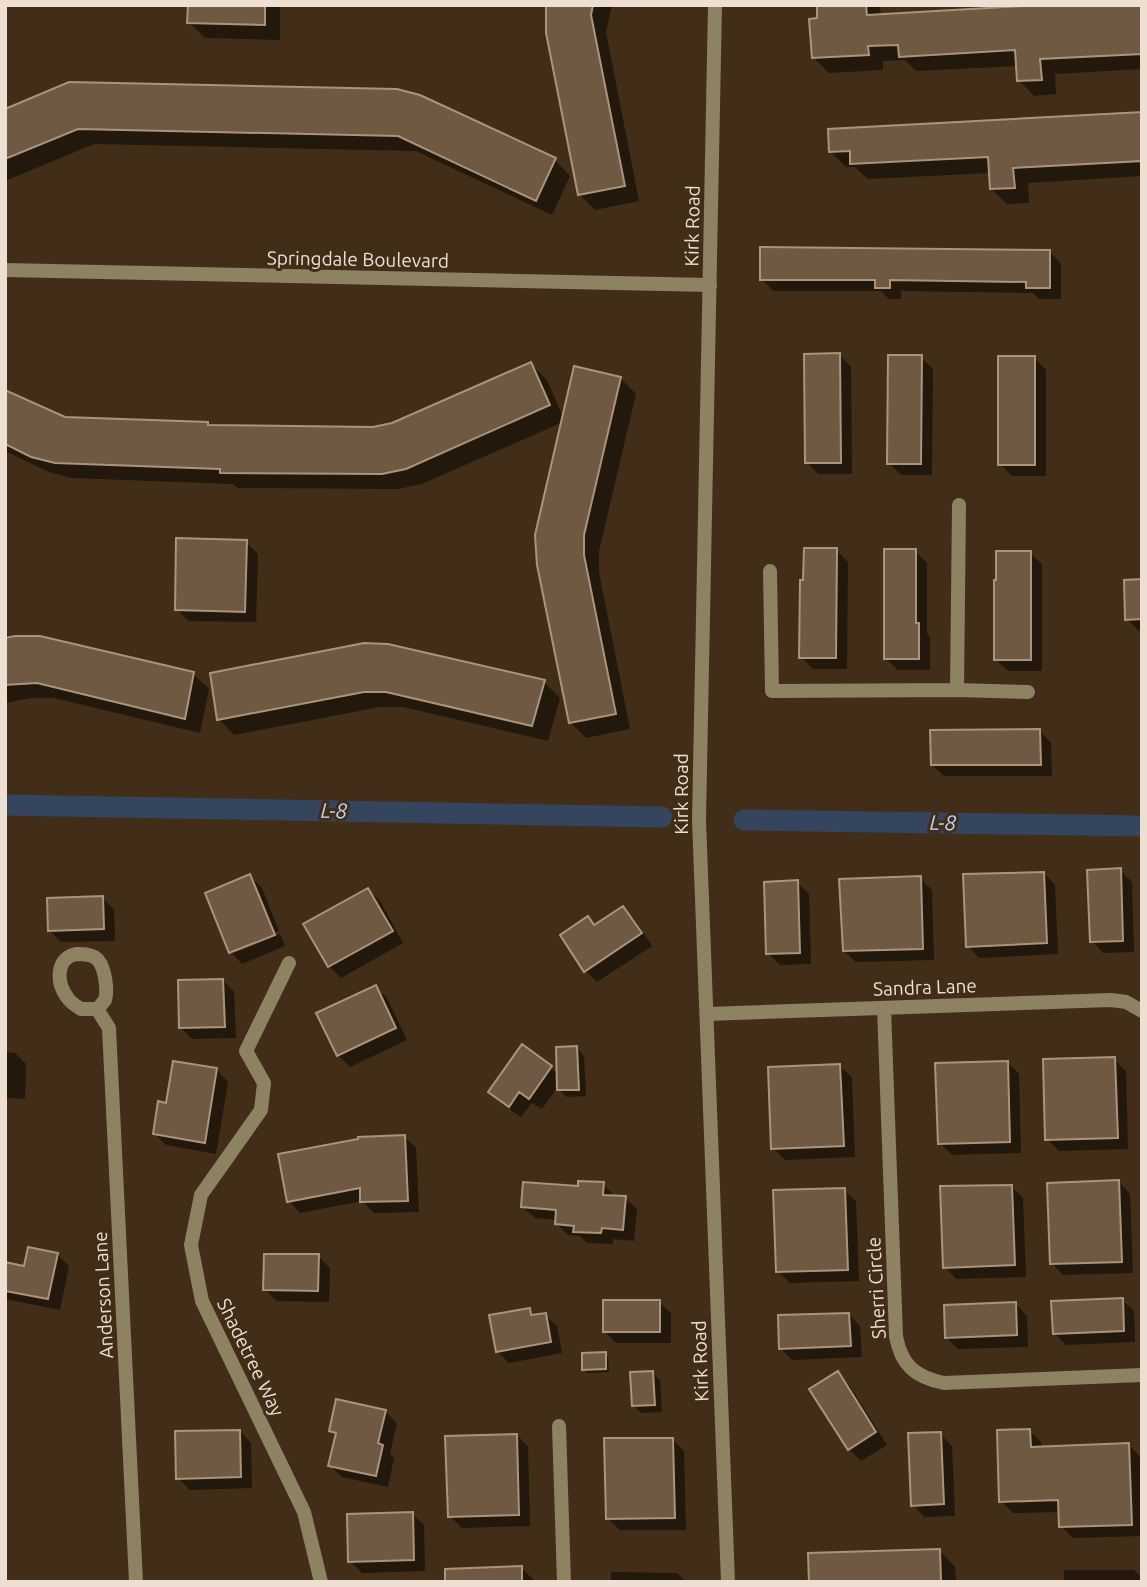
<svg xmlns="http://www.w3.org/2000/svg" width="1147" height="1587" font-family="Ubuntu,sans-serif">
  <style>
    .shadow { fill: #0007 }
    .lines { fill: none; stroke-linecap: round; stroke-linejoin: round }
    .canal { stroke: #36455e; stroke-width: 21 }
    .building { fill: #6f5942; stroke: #ac947b; stroke-width: 2 }
    .minor { stroke: #8d8261; stroke-width: 14 }
    .tertiary { stroke: #8d8261; stroke-width: 14 }
    .labels { text-anchor: middle; stroke-width: 6; stroke-linejoin: round; paint-order: stroke }
    .street-label { font-size: 19px; fill: #ede0d3; stroke: #412d18 }
    .water-label { font-size: 21px; font-style: italic; fill: #b9d2f9; stroke: #412d18 }
  </style>
  <rect width="100%" height="100%" fill="#412d18"/>
  <!-- shadow -->
  <path class="shadow" d="M190 5H280V40L205 38 189 22Z
    M549 5H612L606 32 639 201 595 210 579 194Z
    M818 5H880L881 16 994 10V5H1142V69L1055 74 1056 94 1034 96 1019 80 1018 66 916 71 905 60 883 61V70L829 73 813 57 819 20Z
    M70 84 555 160 570 176 552 215 416 151 94 144 5 181V111Z
    M1142 113V176L1028 183 1029 203 1007 204 991 189 990 173 868 179 855 167H846L831 152Z
    M1050 252 1061 264V299H1039L1033 293 901 291V299H889L881 291H773L762 279Z
    M840 355 851 367 852 474H818L807 462Z
    M921 357 933 369 932 475H901L889 463Z
    M1035 358 1046 370V476H1012L1000 464Z
    M531 364 547 380 564 419 620 378 636 394 599 551V572L630 729 586 738 570 722 563 422 422 484 398 489 238 488 233 484 72 478 49 472 5 451V392L65 418 207 423 210 427 373 429 392 425Z
    M246 542 258 554 256 622 188 621 177 609Z
    M836 550 848 562 847 669H813L801 657 805 581Z
    M915 551 927 563V633L930 637V670H898L886 659Z
    M1030 553 1042 564V671H1008L996 660Z
    M1142 581V630L1139 631 1127 619Z
    M5 640 193 674 209 689 200 733 54 698H32L5 703Z
    M212 674 544 682 560 698 548 741 403 707H380L234 735 219 719Z
    M1140 712H1142V751L1140 749Z
    M1040 731 1051 743 1052 776H944L932 765Z
    M1120 870 1132 882 1134 952 1103 953 1092 941Z
    M1044 873 1055 885 1058 954 979 958 968 946Z
    M250 876 262 888 279 931 234 949V953L280 934 285 946 242 964 231 952Z
    M920 878 932 890 934 960 856 962 844 951Z
    M797 882 809 894 811 964 780 965 768 953Z
    M368 890 380 901 403 943 341 978 329 966Z
    M103 898 114 910 115 941 61 942 49 930Z
    M623 908 635 920 652 946 597 982 585 970 588 918 596 926Z
    M223 980 234 992 236 1038 192 1039 181 1028Z
    M375 987 387 998 407 1040 350 1067 338 1055Z
    M522 1047 551 1068 559 1075 577 1048 584 1056 586 1096 567 1097 559 1090V1085L542 1109 532 1103 521 1117 501 1103 490 1091Z
    M5 1052 15 1053 26 1064 25 1099 5 1098Z
    M1114 1059 1126 1071 1128 1149 1059 1151 1047 1139Z
    M1007 1062 1019 1074 1021 1153 952 1155 940 1143Z
    M840 1066 852 1077 855 1157 785 1160 773 1148Z
    M217 1070 228 1082 216 1154 166 1145 155 1134 168 1105Z
    M405 1137 416 1148 419 1212 374 1213 362 1201 300 1213 289 1201Z
    M1119 1182 1130 1194 1133 1273 1063 1275 1052 1263Z
    M603 1184 615 1196 625 1198 637 1209 634 1241 613 1239V1244L587 1243 580 1236 568 1235 557 1224V1220L535 1218 523 1207 579 1188Z
    M1011 1186 1023 1198 1026 1277 956 1279 945 1267Z
    M844 1190 856 1201 859 1281 790 1283 778 1271Z
    M57 1254 69 1266 60 1310 5 1299V1264L25 1268Z
    M318 1256 330 1268 329 1302 276 1301 265 1289Z
    M1122 1300 1134 1311 1135 1342 1066 1345 1054 1333Z
    M659 1302 671 1313V1343H616L604 1331Z
    M1016 1304 1027 1316 1028 1347 958 1349 946 1337Z
    M529 1310 536 1316 545 1315 557 1326 562 1353 509 1363 497 1351Z
    M849 1314 860 1326 862 1357 792 1360 780 1348Z
    M605 1354 608 1357 609 1372 587 1373 584 1370Z
    M653 1373 660 1380 662 1412 641 1413 633 1405Z
    M838 1373 849 1385 887 1445 861 1461 849 1449Z
    M385 1411 397 1423 390 1454 394 1458 388 1487 342 1477 330 1466 337 1436 331 1431Z
    M240 1431 251 1443 252 1488 190 1490 178 1478Z
    M1030 1431 1041 1442 1042 1448 1129 1445 1140 1457 1142 1536 1073 1538 1061 1526V1512L1013 1513 1001 1501Z
    M940 1434 952 1446 955 1516 924 1517 913 1505Z
    M517 1435 528 1447 530 1526 462 1528 450 1516Z
    M672 1439 684 1451 686 1530H620L608 1519Z
    M412 1514 424 1525 425 1571 362 1573 350 1561Z
    M940 1551 955 1567 956 1582H810Z
    M521 1568 533 1579V1582H452Z
    M1064 1570H1134L1142 1578V1582H1064Z
    M611 1572 677 1573 686 1582H611Z"/>
  <g class="lines">
    <!-- canal -->
    <path class="canal" d="M5 805 662 817
      M744 820 1142 826"/>
  </g>
  <!-- building -->
  <path class="building" d="M188 5H265V25L187 23Z
    M546 5H593L591 15 625 186 578 195 546 33Z
    M817 5H866L867 15 1041 5H1142V54L1040 59 1042 80 1017 81 1015 50 899 57 898 45 868 46 869 55 812 58 809 19 817 18Z
    M69 82 397 89 420 95 556 158 536 201 398 136 78 129 5 159V109Z
    M1142 112V161L1013 168 1015 188 990 189 988 157 850 164V151L829 152 828 129Z
    M760 247 1050 250V288H1026V282L890 280V288H875V280H760Z
    M840 353 841 463H805L804 354Z
    M888 355H922L921 464H887Z
    M998 356H1035V465H998Z
    M531 362 550 405 406 469 382 474 220 473V469L55 463 31 457 5 444V390L65 417 208 422V425L373 427 392 423Z
    M574 366 621 377 584 535V555L616 714 569 723 537 565 535 535Z
    M176 538 247 540 245 612 175 610Z
    M804 548H837L836 658H799L800 580H803Z
    M884 549H916V623H919V659H884Z
    M996 551H1031V660H994V580H996Z
    M1142 579V619L1125 620 1124 580Z
    M15 636H40L194 672 185 719 37 683 5 685V638Z
    M364 643 388 644 545 680 532 726 386 692H364L217 720 210 673Z
    M1040 729 1041 765H931L930 730Z
    M1121 868 1123 941 1090 942 1087 870Z
    M1044 872 1047 943 966 947 963 874Z
    M250 874 275 935 229 953 205 893Z
    M921 876 923 949 843 951 839 879Z
    M798 880 800 953 766 954 764 882Z
    M368 888 393 931 328 967 303 924Z
    M103 896 104 929 48 931 47 898Z
    M623 906 642 933 584 972 560 935 588 916 594 925Z
    M223 979 225 1027 179 1028 178 980Z
    M376 985 396 1028 337 1056 316 1013Z
    M522 1044 552 1066 529 1099 519 1092 509 1107 488 1092Z
    M577 1046 579 1090H557L556 1047Z
    M1115 1057 1118 1138 1045 1140 1043 1059Z
    M173 1061 217 1068 205 1143 153 1134 158 1101 166 1103Z
    M1008 1061 1010 1142 938 1144 935 1063Z
    M840 1064 844 1146 771 1149 768 1067Z
    M405 1135 408 1201 360 1202V1188L287 1202 278 1154 358 1139V1137Z
    M1119 1180 1122 1262 1050 1264 1047 1183Z
    M578 1181 604 1182 603 1195 626 1196 623 1230 602 1228 601 1233 573 1232 574 1226 555 1224 556 1210 521 1207 523 1182 578 1186Z
    M1012 1185 1015 1265 943 1268 940 1186Z
    M845 1188 848 1270 776 1272 773 1190Z
    M28 1247 58 1253 48 1299 5 1291V1262L24 1266Z
    M264 1254H319L318 1291 263 1290Z
    M1123 1298 1124 1331 1053 1334 1051 1301Z
    M603 1300H660V1332H603Z
    M1016 1302 1017 1335 945 1338 944 1305Z
    M530 1308 531 1315 546 1313 551 1342 496 1352 489 1315Z
    M849 1313 851 1346 779 1349 778 1315Z
    M606 1352V1369L582 1370V1353Z
    M653 1371 655 1405 632 1406 630 1372Z
    M838 1371 876 1432 848 1450 809 1389Z
    M336 1399 386 1410 378 1443 383 1445 376 1476 328 1466 336 1433 329 1431Z
    M1030 1429 1031 1447 1129 1443 1132 1525 1059 1527 1058 1500 999 1502 997 1430Z
    M240 1430 241 1477 176 1479 175 1431Z
    M941 1432 944 1504 911 1506 908 1433Z
    M517 1434 519 1515 448 1517 445 1436Z
    M604 1438H673L675 1518 606 1519Z
    M413 1512 414 1560 348 1562 347 1514Z
    M940 1549 941 1582H809L808 1553Z
    M522 1566V1582H445V1569Z"/>
  <g class="lines">
    <!-- minor -->
    <path class="minor" d="M5 270 710 285
      M770 571 772 691 957 690 1028 692
      M957 690 959 505
      M76 954C84 954 93 954 98 960 105 968 108 990 105 1000 104 1001 99 1008 97 1009H81C76 1006 70 1002 67 997 56 982 56 958 76 954Z
      M289 963 246 1051 264 1083 261 1110 201 1195 191 1245 202 1301 304 1512 321 1582
      M884 1008 896 1336C901 1365 915 1377 944 1383L1142 1375
      M97 1009 109 1028 136 1582
      M707 1014 1111 1000 1126 1002 1142 1011
      M559 1426 564 1582"/>
    <!-- tertiary -->
    <path class="tertiary" d="M715 5 699 820 728 1582"/>
  </g>
  <g class="labels">
    <!-- street labels -->
    <g class="street-label">
      <text transform="translate(692 226) rotate(-89)" y="7">Kirk Road</text>
      <text transform="translate(358 259) rotate(1)" y="7">Springdale Boulevard</text>
      <text transform="translate(681 794) rotate(-90)" y="7">Kirk Road</text>
      <text transform="translate(925 987) rotate(-2)" y="7">Sandra Lane</text>
      <text transform="translate(876 1288) rotate(-93)" y="7">Sherri Circle</text>
      <text transform="translate(103 1295) rotate(-93)" y="7">Anderson Lane</text>
      <text transform="translate(251 1357) rotate(64)" y="7">Shadetree Way</text>
      <text transform="translate(700 1361) rotate(-92)" y="7">Kirk Road</text>
    </g>
    <!-- water labels -->
    <g class="water-label">
      <text transform="translate(334 811) rotate(1)" y="7">L-8</text>
      <text transform="translate(943 823) rotate(1)" y="7">L-8</text>
    </g>
  </g>
  <!-- border -->
  <rect width="1147" height="1587" fill="none" stroke="#ede0d3" stroke-width="14"/>
</svg>
